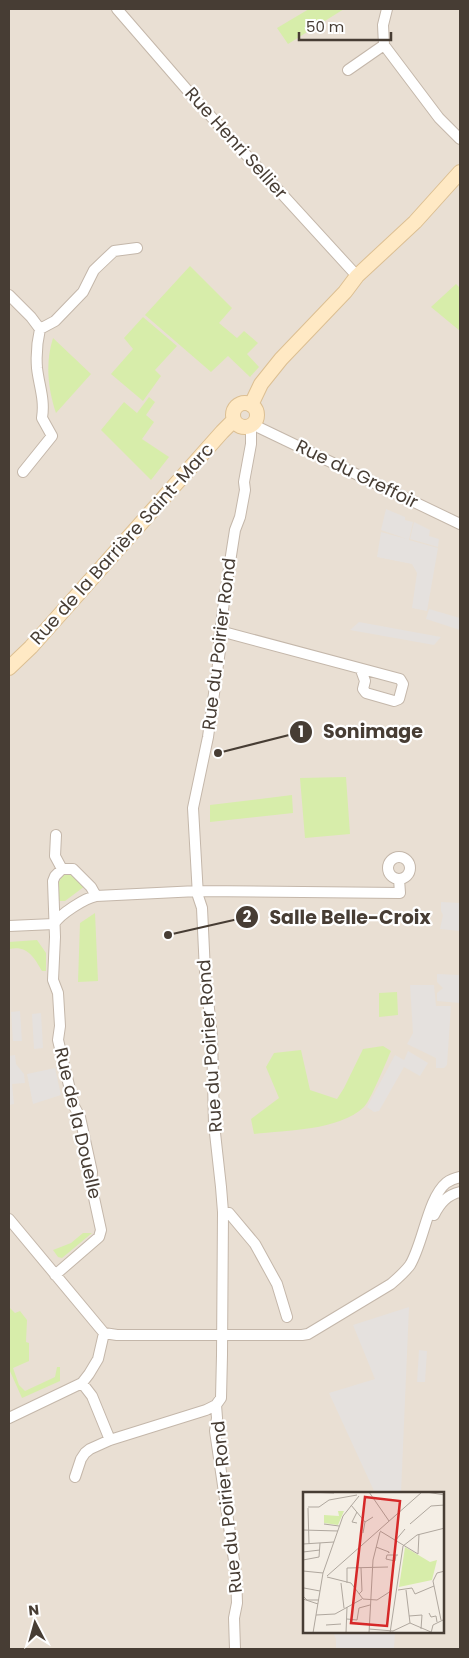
<svg xmlns="http://www.w3.org/2000/svg" width="469" height="1658" font-family="Poppins,sans-serif">
  <style>
    .residential { fill: #e9dfd3; fill-rule: evenodd }
    .green { fill: #d7edaa }
    .parking { fill: #e5e1de }
    .lines { fill: none; stroke-linecap: round; stroke-linejoin: round }
    .minor-casing { stroke: #c4b7aa; stroke-width: 12 }
    .secondary-casing { stroke: #dcbf92; stroke-width: 16 }
    .minor { stroke: #fff; stroke-width: 10 }
    .secondary { stroke: #ffe9c4; stroke-width: 14 }
    .labels { text-anchor: middle; stroke-width: 4.5; stroke-linejoin: round; paint-order: stroke }
    .street-label { font-size: 18px; fill: #473d34; stroke: #fff }
    .inset-road { fill: none; stroke: #afa79e; stroke-width: 1 }
    .view { fill: #d62828; fill-opacity: 0.15; stroke: #d62828; stroke-width: 2.5 }
    .inset-edge { fill: none; stroke: #473d34; stroke-width: 2.5 }
    .leader { fill: none; stroke: #473d34; stroke-width: 2 }
    .callout-dot { fill: #473d34; stroke: #fff; stroke-width: 2 }
    .mark-label { font-size: 15px; text-anchor: middle; font-weight: bold; fill: #fff }
    .callout-label { font-size: 19px; text-anchor: middle; font-weight: bold; fill: #473d34; stroke: #fff; stroke-width: 4.5; stroke-linejoin: round; paint-order: stroke }
  </style>
  <rect width="100%" height="100%" fill="#f4eee5"/>
  <!-- residential -->
  <path class="residential" d="M9 9H460V1649H9ZM304 1493H443V1632H304Z"/>
  <!-- green -->
  <path class="green" d="M309 9H344L288 44 277 28Z
    M190 266 232 308 219 323 237 338 244 331 258 343 247 354 259 367 250 377 228 356 211 372 145 315Z
    M456 284 460 288V331L431 307Z
    M143 317 177 346 155 370 161 376 143 401 111 374 133 349 124 338Z
    M53 338 91 374 56 413C48 389 45 363 53 338Z
    M149 397 155 402 146 415 154 422 142 439 169 457 151 480 101 430 124 402 137 413Z
    M346 777 350 834 305 838 300 778Z
    M292 795 293 813 210 822V805Z
    M69 873 85 886 65 901H57C58 889 56 877 69 873Z
    M95 913 98 981 78 982 80 923Z
    M37 940 46 953V971H42C34 957 27 945 9 949V942Z
    M397 992 398 1015 379 1017V993Z
    M383 1046 391 1051C386 1062 371 1100 364 1107 338 1131 287 1130 254 1134L251 1119 279 1098 266 1067 274 1053 301 1050 310 1090 337 1099 344 1088 363 1049Z
    M83 1233H92L62 1258 58 1257 53 1250 71 1243Z
    M9 1307 15 1313 20 1311 27 1320 26 1342 29 1343V1361L13 1368 19 1385 25 1391 55 1377 57 1367H60V1381L22 1398 9 1369Z"/>
  <!-- parking -->
  <path class="parking" d="M386 509 405 517V520L413 522 409 540 438 548 427 611 412 608 417 573 412 564 377 557 381 532 407 539 381 530Z
    M414 522 430 530 429 536 439 539 438 547 410 539Z
    M429 609 460 618V630L426 619Z
    M359 622 441 637 434 645 350 630Z
    M441 902 460 903V931L440 929 443 915 441 911Z
    M437 974 460 975V1003L437 1001V993L443 988 437 982Z
    M410 985H434L436 1006H451L447 1065 444 1068H436V1058L407 1044 413 1033Z
    M20 1011 22 1041H13L11 1012Z
    M41 1013 43 1048 34 1049 32 1014Z
    M408 1051 428 1063 420 1076 404 1067 379 1111 374 1112 367 1107 395 1055 404 1060Z
    M15 1055 16 1064 24 1074 25 1083 12 1084 14 1104 9 1105V1056Z
    M55 1068 61 1095 33 1104 27 1074Z
    M409 1307 401 1493H375L329 1393 375 1379 353 1325Z
    M419 1350 427 1351 425 1382H417Z
    M333 1632H395L394 1649H336V1639Z"/>
  <g class="lines">
    <defs>
      <path id="minor" d="M117 9 195 99 357 276
        M384 45 383 25 387 9
        M348 70 384 45 439 118 460 139
        M9 295 31 317 40 329
        M254 424 260 428 460 524
        M23 472 52 436 42 418C45 399 39 386 37 368 36 355 37 342 40 329L55 321 83 292 94 270 114 251 137 248
        M220 631 400 679 403 684 399 699 394 701 366 693 363 689 365 681 361 670
        M56 835 55 856 62 869
        M388 868a11 11 0 1 1 22 0a11 11 0 1 1-22 0Z
        M54 924C60 914 85 898 96 896L198 891 400 893 399 879
        M9 926 54 924
        M223 1212 229 1213 255 1244 277 1284 287 1317
        M434 1215C440 1203 447 1195 460 1192
        M9 1219 104 1333 117 1335H302L308 1334 391 1284C398 1278 405 1272 410 1265 423 1244 428 1198 446 1183 450 1180 455 1178 460 1177
        M55 1275 99 1237 101 1230 91 1184 92 1172 80 1117 74 1106 58 1040 60 1026 58 993 53 980 55 937 53 881 55 876 62 869H73L91 887 96 896
        M82 1383 92 1396 110 1440
        M9 1418 82 1383 89 1374 98 1359 104 1333
        M75 1477 81 1459 85 1453 90 1449 110 1440 206 1410 216 1405
        M235 1649 234 1618 237 1603 236 1574 215 1431 217 1418 216 1405 221 1398 222 1355 223 1212 221 1187 214 1124 212 1036 205 972 202 908 198 896 193 808 208 737 220 650 219 640 225 594 235 530 240 517 245 490 244 482 251 444V432L249 427"/>
      <path id="secondary" d="M233 415a12 12 0 1 1 24 0a12 12 0 1 1-24 0Z
        M251 405 261 384 281 359 345 292 357 276 415 222 460 172
        M9 668 31 647 222 432 234 420"/>
    </defs>
    <!-- minor casing -->
    <use href="#minor" class="minor-casing"/>
    <!-- secondary casing -->
    <use href="#secondary" class="secondary-casing"/>
    <!-- minor -->
    <use href="#minor" class="minor"/>
    <!-- secondary -->
    <use href="#secondary" class="secondary"/>
  </g>
  <g class="labels">
    <!-- street labels -->
    <g class="street-label">
      <text transform="translate(236 143) rotate(48)" y="6">Rue Henri Sellier</text>
      <text transform="translate(357 474) rotate(26)" y="6">Rue du Greffoir</text>
      <text transform="translate(122 544) rotate(-48)" y="6">Rue de la Barrière Saint-Marc</text>
      <text transform="translate(219 644) rotate(-83)" y="6">Rue du Poirier Rond</text>
      <text transform="translate(210 1046) rotate(-94)" y="6">Rue du Poirier Rond</text>
      <text transform="translate(78 1123) rotate(77)" y="6">Rue de la Douelle</text>
      <text transform="translate(227 1507) rotate(-96)" y="6">Rue du Poirier Rond</text>
    </g>
  </g>
  <!-- overview -->
  <g transform="translate(303 1492)">
    <rect width="141" height="141" fill="#f4eee5"/>
    <path d="M35 19H41L35 33 21 31V23L36 24ZM102 55 127 70 134 68 129 88 96 95Z" fill="#d7edaa"/>
    <path class="inset-road" d="M4 0 31 1M66 0 86 29M123 0 142 3M48 13 62 30M5 15H16L26 8 54 3M5 16 6 52M54 31 49 30 54 20M21 32 36 34M107 32 128 14 142 13M0 38 35 39M77 39 115 62 116 42M60 41 62 30 70 25M92 49 102 37M0 52 31 50M73 55 86 60V61L84 59M0 60 17 58M93 63 92 69 83 67 84 63H95M0 68 16 65 17 51M0 79 20 81M20 81 40 24 56 4M24 84 119 0M24 85 48 91 60 107 74 108 88 99M38 91 41 116M44 91V76L85 75M1 96 17 99M95 98 109 96 112 102 131 94M103 98 107 131M56 102 59 99 58 76M0 104 4 108H15M0 107 15 112M126 121 128 125 133 124 134 130M13 123 32 122 59 107M106 124 119 123 118 137M44 127 54 128 56 116 67 113M138 128 130 89 134 81 142 79M107 131 128 140M23 133 38 132M66 137 90 139 107 131M10 141 20 81M43 141 44 115M66 141 70 68 77 40M87 141 100 54 114 43 142 36M128 141 130 133 142 127"/>
    <path class="view" d="M62 5 97 9 84 134 48 131Z"/>
    <rect width="141" height="141" class="inset-edge"/>
  </g>
  <!-- callouts -->
  <path class="leader" d="M218 753L301 732M168 935L247 917"/>
  <g class="callout-dot">
    <circle cx="218" cy="753" r="5"/>
    <circle cx="168" cy="935" r="5"/>
    <circle cx="301" cy="732" r="12"/>
    <circle cx="247" cy="917" r="12"/>
  </g>
  <g class="mark-label">
    <text x="301" y="737">1</text>
    <text x="247" y="922">2</text>
  </g>
  <g class="callout-label">
    <text x="373" y="738">Sonimage</text>
    <text x="350" y="924">Salle Belle-Croix</text>
  </g>
  <!-- border -->
  <rect width="469" height="1658" fill="none" stroke="#473d34" stroke-width="20"/>
  <!-- north arrow -->
  <g transform="translate(35 1623) rotate(354)" stroke="#ffffff" stroke-width="4" paint-order="stroke">
  <path d="M0-4L9 19L0 12L-9 19Z" fill="#473d34"/>
  <text y="-8" font-size="14" font-weight="bold" text-anchor="middle" fill="#473d34">N</text>
  </g>
  <!-- scale -->
  <path d="M299 32v8h92v-8" fill="none" stroke="#473d34" stroke-width="2.5"/>
  <text x="306" y="32" font-size="15" fill="#473d34" stroke="#ffffff" stroke-width="4" paint-order="stroke">50 m</text>
</svg>
